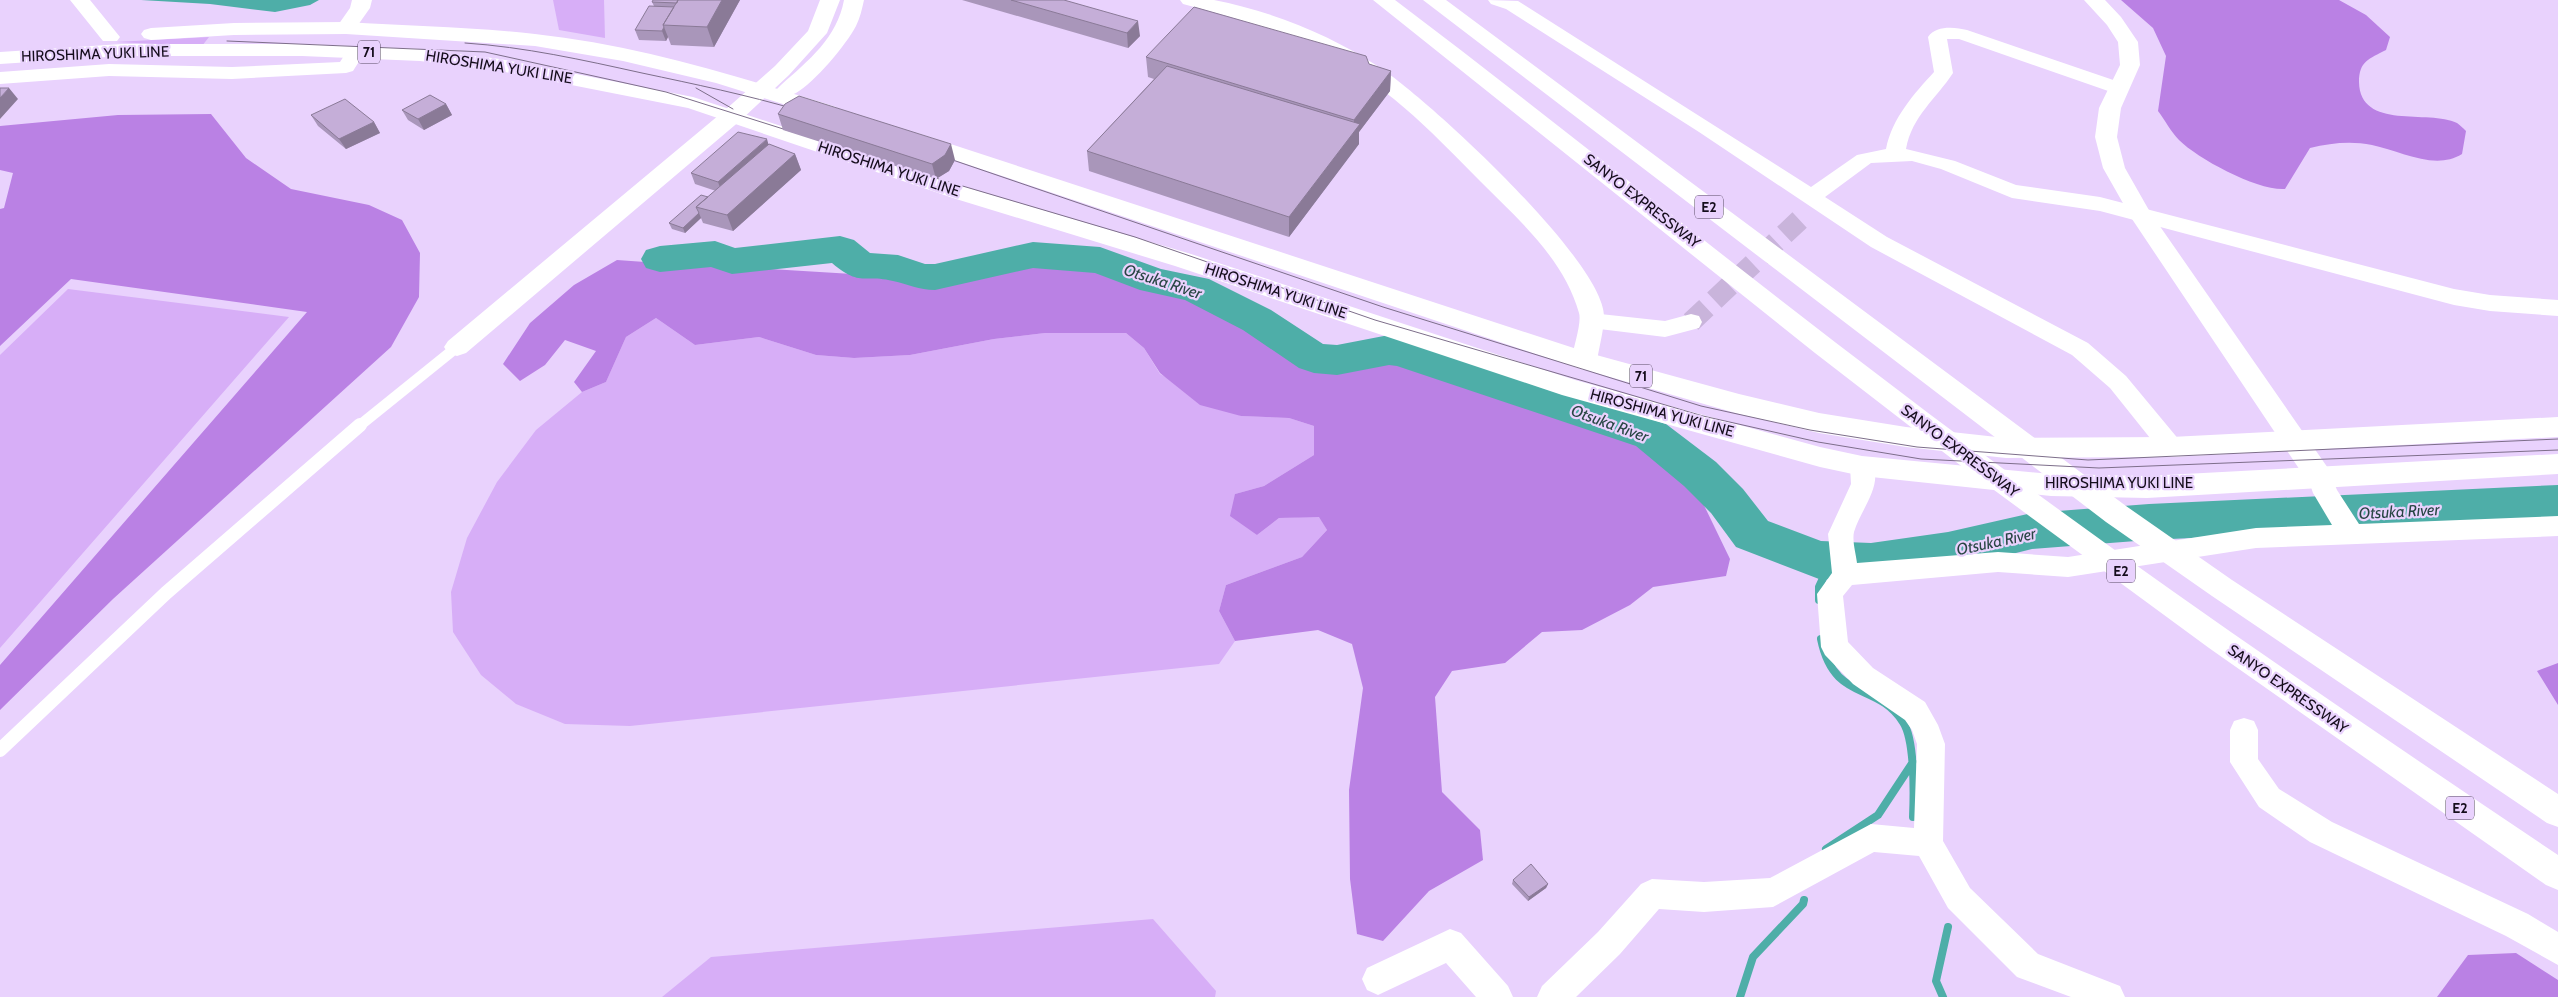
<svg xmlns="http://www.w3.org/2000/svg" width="2558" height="997" font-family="Cabin,sans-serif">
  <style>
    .green { fill: #d7aef7 }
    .forest { fill: #ba81e4 }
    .water { fill: #4eaea8 }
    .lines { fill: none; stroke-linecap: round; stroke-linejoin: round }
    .stream { stroke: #4eaea8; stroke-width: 8 }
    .river { fill: #4eaea8; fill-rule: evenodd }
    .street-tunnel { stroke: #c9b4db; stroke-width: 21; stroke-dasharray: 21 11; stroke-linecap: butt }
    .lane-far1 { stroke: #fff; stroke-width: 11 }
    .lane { stroke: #fff; stroke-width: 14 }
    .street { fill: #fff; fill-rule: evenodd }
    .secondary { fill: #fff; fill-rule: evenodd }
    .primary { fill: #fff; fill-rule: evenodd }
    .highway { fill: #fff; fill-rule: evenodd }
    .tram { stroke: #7d6e8a; stroke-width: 1 }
    .wall { fill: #a996ba }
    .shaded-wall { fill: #8a7a97 }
    .building { fill: #c5aed8; stroke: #8a7a97 }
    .labels { text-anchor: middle; stroke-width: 4.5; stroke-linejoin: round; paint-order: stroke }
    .shield { fill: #e9d2fd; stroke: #554860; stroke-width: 1 }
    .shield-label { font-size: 14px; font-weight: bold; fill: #150d1c }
    .street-label { font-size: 15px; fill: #150d1c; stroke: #e9d2fd }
    .water-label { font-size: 16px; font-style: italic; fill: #284644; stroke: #e9d2fd }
  </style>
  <rect width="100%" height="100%" fill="#e9d2fd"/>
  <!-- green -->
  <path class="green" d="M553 0H604L605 38 559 30Z
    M209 37 202 46 115 42Z
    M68 289 289 317 0 648V355Z
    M656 318 695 345 759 337 816 355 854 358 910 355 994 339 1045 333H1126L1144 348 1160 374 1241 416 1289 418 1314 426V455L1264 486 1235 494 1257 535 1279 518 1319 516 1327 530 1302 557 1226 585 1219 611 1235 641 1219 664 630 726 565 724 516 704 481 675 453 632 451 592 467 538 497 482 536 430 582 392 606 382 626 337Z
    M1153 919 1216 991 1215 997H662L711 957Z"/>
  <!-- forest -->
  <path class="forest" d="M2121 0H2339L2366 15 2390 37 2386 50C2369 59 2359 61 2359 82 2360 131 2429 109 2457 123 2460 125 2463 128 2466 131L2462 154C2435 171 2401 151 2372 145 2351 141 2331 143 2310 148L2285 189C2258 191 2198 159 2179 140 2171 132 2165 120 2158 111L2166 56 2153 28Z
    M211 114 246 158 291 189 369 205 402 220 420 253 419 297 391 347 113 599 0 710V665L307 312 71 279 0 346V209L4 208 13 173 0 170V126L118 115Z
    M711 259 735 267 869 275 934 281 987 268 1045 260 1101 268 1156 288 1214 305 1321 368 1398 358 1534 402 1663 456 1700 497 1730 559 1726 576 1653 587 1630 605 1582 630 1542 632 1505 663 1452 671 1435 697 1442 792 1480 830 1483 860 1429 891 1383 941 1357 934 1350 879 1349 790 1363 688 1352 644 1318 630 1235 641 1219 611 1226 585 1302 557 1327 530 1319 517 1279 518 1257 535 1230 516 1235 494 1264 486 1314 455V426L1289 418 1241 416 1200 405 1160 373 1144 348 1126 333H1045L994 339 910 355 854 358 816 355 759 337 695 345 656 318 626 337 606 382 582 392 574 382 596 351 565 340 545 365 520 381 503 364 530 323 574 285 617 260 659 263Z
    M2558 663V705L2537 671Z
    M2516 953 2558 980V997H2437L2468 955Z"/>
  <!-- water -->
  <path class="water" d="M141 0H319L310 5 275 12 210 4Z"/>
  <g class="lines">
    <!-- stream -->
    <path class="stream" d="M1819 600V587L1831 561
      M1821 639C1834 703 1877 681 1903 722 1915 740 1914 795 1913 817
      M1826 849 1878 815 1913 762
      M1740 997 1753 957 1803 904 1804 900
      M1943 997 1936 981 1948 927"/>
    <!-- river -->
    <path class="river" d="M840 236 854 240 870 253 898 255 925 264H935L1033 242 1100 247 1161 269 1209 279 1271 310 1323 344 1337 345 1389 335 1416 342 1666 424 1716 462 1743 489 1768 521 1821 541 1871 543 1948 532 2032 513 2149 504 2558 485V521L2149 540 2032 549 1948 570 1871 581 1819 579 1736 547 1711 513 1684 486 1636 446 1397 366 1389 365 1337 375 1314 373 1299 368 1243 330 1185 300 1140 290 1095 273 1033 268 935 290C919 290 908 284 893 281 863 274 860 287 832 263L732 274 711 267 660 272 646 268 641 259 646 250 660 246 715 241 735 248Z"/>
    <!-- street-tunnel -->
    <path class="street-tunnel" d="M1691 322 1806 214"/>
    <!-- lane-far1 -->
    <path class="lane-far1" d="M359 426 457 347"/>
    <!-- lane -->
    <path class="lane" d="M0 750 166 593 360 425"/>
    <!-- street -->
    <path class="street" d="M1488 0 1518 1 1811 187 1857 155 1886 149C1892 118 1914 94 1934 72L1928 37C1936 25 1955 27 1967 30L2125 84 2128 88 2125 92H2111L1959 39H1947L1953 73C1936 99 1912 116 1906 149L1955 161 2016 185 2100 197 2454 289 2490 295 2558 300V316L2490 311 2454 305 2100 211 2012 198 1941 169 1912 161 1871 163 1825 197 1887 237 2088 343 2126 376 2180 441 2183 447 2180 453 2171 456 2162 453 2110 388 2072 355 1871 247 1699 132 1506 9 1491 4Z
      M356 46 363 48 365 52 353 71 346 73 232 79 109 76 0 84V72L109 64 232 67 340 62 349 48Z
      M1591 313 1665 321 1691 314 1699 316 1702 322 1699 328 1665 337 1583 327 1580 321 1583 315Z
      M1862 457 1871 459C1885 485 1861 508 1854 532 1852 541 1856 554 1857 563L1998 552 2068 557 2256 528 2332 525 2313 493 2308 478 2311 471 2320 469 2329 471 2337 490 2359 524 2558 516V536L2256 548 2068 577 1998 572 1852 585 1843 596 1848 642 1873 668 1925 702 1938 725 1945 744 1943 841 1970 888 2038 954 2120 986 2125 997H2071L2017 977 1948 908 1919 856 1874 852 1773 907 1704 912 1659 909 1620 954 1576 997H1537L1542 986 1598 932 1641 884 1652 879 1704 882 1770 878 1871 824 1914 828 1917 744 1912 730 1905 720 1853 684 1825 655 1821 647 1817 594 1832 573 1828 534 1851 484 1850 466 1853 459Z
      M2244 718 2254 721 2258 730V759L2279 789 2332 822 2528 914 2558 932V965L2506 936 2310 842 2259 807 2230 762V730L2234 721Z
      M1450 929 1461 933 1508 986 1513 997H1476L1446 963 1378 995 1367 990 1362 979 1367 968Z"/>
    <!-- secondary -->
    <path class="secondary" d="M352 0H372L370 8 353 32H339L336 28 350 8Z
      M820 0H840L827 33 789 75 741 120 466 353 457 356 448 353 444 347 448 341 725 110 775 66 808 31Z
      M844 0H864C862 9 860 18 856 26 846 45 814 83 796 93 791 96 786 95 781 93L777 89 781 85C809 60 837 38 844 0Z
      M1180 0C1191 0 1204 0 1214 0 1271 11 1331 35 1379 67 1428 99 1603 260 1604 316 1604 330 1599 347 1597 361L1593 367 1584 370 1575 367 1571 361C1573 349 1582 323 1579 313 1564 259 1518 219 1480 181 1427 127 1385 83 1316 49 1274 28 1228 16 1183 4Z
      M2084 0H2105L2121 17 2138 42 2140 65 2121 108 2117 137 2125 168 2150 212 2330 471 2334 478 2330 485 2320 488 2310 485 2132 219 2103 168 2095 137 2099 108 2120 65 2118 42 2107 25Z"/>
    <!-- primary -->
    <path class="primary" d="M346 22C409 26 472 27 535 34 638 45 737 76 836 107L839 112 836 117 828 118 716 83 623 61 535 46 346 34 234 35 151 40 144 38 141 34 144 30 151 28 234 23Z
      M122 44H302L420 49 500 59 693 97 972 189 1191 254 1575 380 1820 447 1862 456 2051 474 2147 476 2558 454V474L2147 498 2051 496 1862 476 1820 467 1562 395 1175 266 956 199 688 108 500 71 420 61 302 56H122L0 64V52Z
      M917 133 1589 353 1739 394 1819 413 1906 427 2006 438 2171 437 2558 417V437L2171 457 2006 458 1906 447 1819 433 1739 414 1575 367 909 145 906 140 909 135Z"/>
    <!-- highway -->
    <path class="highway" d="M70 0H90L120 37 117 41H103Z
      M1373 0H1395C1563 127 1726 260 1894 387 2109 551 2333 704 2558 855V890L2546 885 2209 648 1960 465 1815 353Z
      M1423 0H1446L2126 506 2232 580 2558 794V827L2547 823 2212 596 2106 522Z"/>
    <!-- tram -->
    <path class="tram" d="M227 41 485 52 666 92 796 133
      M465 43C525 47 583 60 642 73 694 84 747 95 798 110
      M696 88 733 109
      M941 156 1383 307 1701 406 1810 430 1917 447 2088 460 2558 439
      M922 174 1135 237 1375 320 1703 416 1818 442 1921 459 2099 468 2558 450"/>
  </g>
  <!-- wall -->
  <path class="wall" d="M740 0 714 47 671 45 668 37 666 41 639 40 635 30 654 6 652 2Z
    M962 0H1064L1140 36 1128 48Z
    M1146 57 1369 64 1391 71 1390 91 1359 132V144L1289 237 1089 171 1087 151 1154 79 1148 77Z
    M446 104 452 115 424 130 408 120 402 110Z
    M778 114 955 160 949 171 936 179 783 130Z
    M311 115 374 122 380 133 346 149 318 126Z
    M768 144 795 154 801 170 733 231 703 223 701 218 685 233 672 229 669 223 708 197 716 191 695 184 691 173Z
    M1513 880 1548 884 1546 888 1528 901 1512 884Z"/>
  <!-- shaded-wall -->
  <path class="shaded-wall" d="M722 0H740L714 47 707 27Z
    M1138 21 1140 36 1128 48 1127 33Z
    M664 27 668 37 666 41 662 31Z
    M1391 71 1390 91 1359 132V144L1289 237V217L1354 132V120Z
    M9 88 18 99 0 119V98Z
    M446 104 452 115 424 130 418 119Z
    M374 122 380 133 346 149 339 139Z
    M767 139 770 150 722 193 718 182Z
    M951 144 955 160 949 171 936 179 932 164Z
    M795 154 801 170 733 231 727 215Z
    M699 213 701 218 685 233 683 228Z
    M1548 884 1546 888 1528 901 1529 897Z"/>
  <!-- building -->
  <path class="building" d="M653 0H678L677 3 652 2Z
    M678 0H722L707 27 663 25Z
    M1011 0H1064L1138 21 1127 33Z
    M649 6 674 7 663 25 664 27 662 31 635 30Z
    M1194 7 1366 56 1369 64 1391 71 1354 120 1146 57Z
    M1167 66 1360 124 1289 217 1087 151Z
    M0 88H9L0 98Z
    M430 95 446 104 418 119 402 110Z
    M799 96 951 144 945 155 932 164 778 114 785 104Z
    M345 99 374 122 339 139 311 115Z
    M738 132 767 139 718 182 691 173Z
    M769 144 795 154 727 215 696 207Z
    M701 195 708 197 696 207 699 213 683 228 669 223Z
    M1531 864 1548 884 1529 897 1513 880Z"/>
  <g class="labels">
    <!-- shield labels -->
    <g class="shield">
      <rect x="358" y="40.5" width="22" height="23" rx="4"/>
      <rect x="1695" y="195.5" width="28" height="23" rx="4"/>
      <rect x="1630" y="364.5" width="22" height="23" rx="4"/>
      <rect x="2107" y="559.5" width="28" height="23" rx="4"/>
      <rect x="2446" y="796.5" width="28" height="23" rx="4"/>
    </g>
    <g class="shield-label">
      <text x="369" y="57">71</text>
      <text x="1709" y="212">E2</text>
      <text x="1641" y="381">71</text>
      <text x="2121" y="576">E2</text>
      <text x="2460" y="813">E2</text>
    </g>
    <!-- street labels -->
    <g class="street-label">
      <text transform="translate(95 54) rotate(-2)" y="5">HIROSHIMA YUKI LINE</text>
      <text transform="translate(499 67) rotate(9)" y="5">HIROSHIMA YUKI LINE</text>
      <text transform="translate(889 169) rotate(18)" y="5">HIROSHIMA YUKI LINE</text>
      <text transform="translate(1642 201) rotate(38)" y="5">SANYO EXPRESSWAY</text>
      <text transform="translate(1276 291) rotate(18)" y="5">HIROSHIMA YUKI LINE</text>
      <text transform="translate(1662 413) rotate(15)" y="5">HIROSHIMA YUKI LINE</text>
      <text transform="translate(1960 451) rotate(37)" y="5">SANYO EXPRESSWAY</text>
      <text x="2119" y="488">HIROSHIMA YUKI LINE</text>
      <text transform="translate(2288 689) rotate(35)" y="5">SANYO EXPRESSWAY</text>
    </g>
    <!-- water labels -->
    <g class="water-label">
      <text transform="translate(1163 281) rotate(18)" y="6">Otsuka River</text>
      <text transform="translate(1610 423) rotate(20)" y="6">Otsuka River</text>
      <text transform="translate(2399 511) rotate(-3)" y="6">Otsuka River</text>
      <text transform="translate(1996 541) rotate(-12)" y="6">Otsuka River</text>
    </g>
  </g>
</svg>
